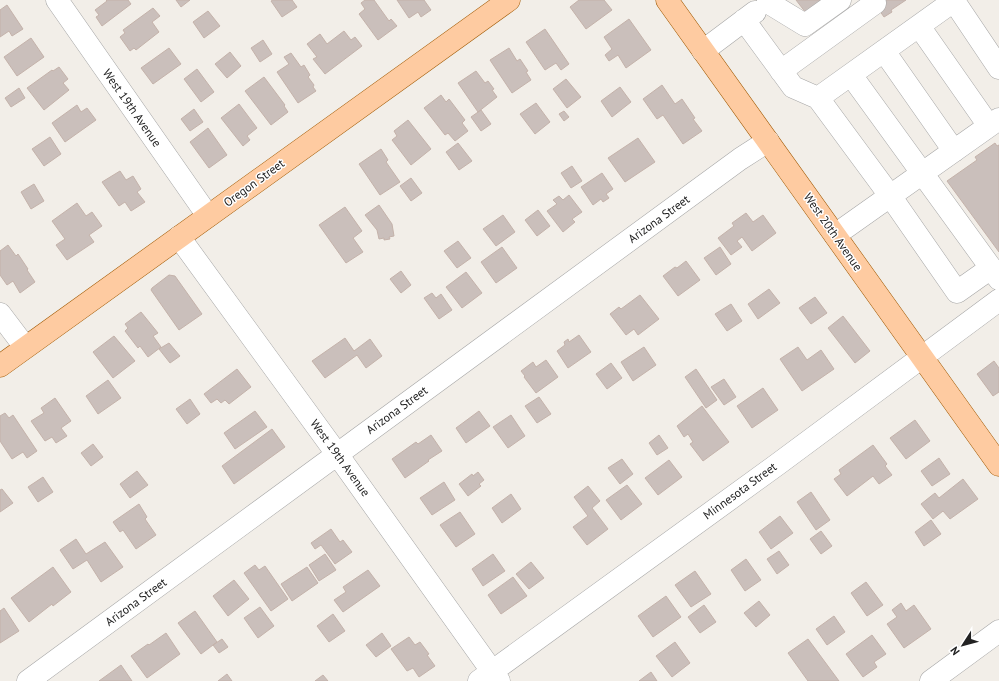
<svg xmlns="http://www.w3.org/2000/svg" width="999" height="681" font-family="'PT Sans',sans-serif">
  <style>
    .building { fill: #cabfbb; stroke: #c4b2aa }
    .lines { fill: none; stroke-linecap: round; stroke-linejoin: round }
    .minor-casing { stroke: #a6a6a6; stroke-width: 23 }
    .major-casing { stroke: #9f5800; stroke-width: 23 }
    .minor { stroke: #fff; stroke-width: 22 }
    .major { stroke: #fecba1; stroke-width: 22 }
    .labels { text-anchor: middle; stroke-width: 3; stroke-linejoin: round; paint-order: stroke }
    .street-label { font-size: 12px; fill: #222; stroke: #fff }
  </style>
  <rect width="100%" height="100%" fill="#f2eee8"/>
  <!-- building -->
  <path class="building" d="M106 0H128L131 4 102 26 96 17 99 15 95 10 107 1Z
    M176 0H190L181 7Z
    M273 0H292L297 7 282 17 271 1Z
    M365 0H374L389 21 391 19 397 26 378 40 359 14 365 9 361 3Z
    M397 0H424L431 10 421 17 418 12 409 18Z
    M579 0H604L612 10 586 29 570 7Z
    M796 0H825L806 13Z
    M872 0H906L891 10 892 12 884 17Z
    M7 5 23 29 12 36 9 31 0 37V10Z
    M153 8 160 16 152 22 159 32 136 50 134 48 130 51 120 37 125 33 123 30Z
    M208 11 220 26 204 38 193 22Z
    M629 19 651 50 626 68 618 55 609 61 605 55 612 49 604 37Z
    M545 29 569 64 561 70 556 63 545 70 526 42Z
    M344 31 351 40 355 37 362 46 325 74 313 59 317 57 307 44 320 34 327 44Z
    M31 38 44 57 17 76 4 57Z
    M263 40 272 54 260 62 251 48Z
    M169 48 181 64 153 84 141 68Z
    M509 48 517 61 520 59 528 71 526 72 531 80 512 93 490 60Z
    M230 52 241 66 227 78 215 64Z
    M291 53 301 67 304 65 310 75 308 77 314 85 313 87 316 91 298 103 277 72 289 64 284 57Z
    M59 67 68 79 63 83 69 90 44 110 27 88 52 70 53 71Z
    M197 69 214 92 201 102 184 79Z
    M476 71 485 83 488 81 494 89 492 90 497 97 478 112 458 83Z
    M264 77 285 105 284 106 288 112 271 125 245 91Z
    M566 79 581 97 567 108 553 89Z
    M662 85 675 104 682 99 695 118 693 119 702 131 683 144 663 115 657 119 643 99Z
    M620 87 631 102 612 117 601 101Z
    M19 88 25 98 11 107 5 98Z
    M441 95 446 102 449 99 465 120 462 123 468 131 455 141 448 133 445 135 424 108Z
    M536 103 550 122 535 134 520 114Z
    M239 104 257 128 247 136 250 140 243 146 221 118Z
    M77 105 81 112 87 108 96 120 65 142 52 123Z
    M194 109 203 122 190 131 181 119Z
    M481 110 491 124 481 131 471 117Z
    M564 111 569 117 564 121 559 114Z
    M408 120 431 149 411 165 392 140 397 136 394 131Z
    M208 128 227 155 209 168 190 142Z
    M50 137 61 154 44 166 32 149Z
    M638 138 655 162 625 182 608 158Z
    M458 143 472 161 459 170 446 152Z
    M995 143 997 146 999 145V252L947 181 977 160 975 157Z
    M381 149 388 160 386 162 400 182 380 195 359 164Z
    M572 166 582 181 571 188 561 173Z
    M120 171 126 180 133 176 141 189 137 192 145 202 131 211 125 202 119 206 102 182Z
    M602 173 613 189 606 194 609 198 603 202 601 199 593 205 581 187Z
    M411 178 422 193 411 201 400 186Z
    M34 184 44 201 31 209 21 192Z
    M569 195 582 212 572 219 575 222 563 232 547 211 557 204 553 200 559 196 563 200Z
    M77 203 86 216 92 212 102 226 89 235 94 242 67 260 56 245 65 239 52 221Z
    M379 205 392 224 394 236 389 237 390 239 384 240V238L379 239 377 230 365 215Z
    M345 207 362 231 353 238 363 252 346 263 319 225Z
    M538 210 550 226 537 236 525 220Z
    M746 213 753 222 763 215 776 233 752 251 742 237 737 241 742 247 731 255 718 238 734 226 732 223Z
    M503 215 515 232 496 246 483 229Z
    M458 241 471 258 457 268 444 251Z
    M8 245 16 256 18 254 28 269 27 270 35 282 20 293 13 281 7 285 0 275V251Z
    M502 247 517 268 496 283 481 262Z
    M720 247 731 264 716 275 704 258Z
    M686 261 700 280 678 296 663 276 675 267 677 268Z
    M401 271 411 285 401 293 390 279Z
    M466 272 482 293 462 308 446 287Z
    M169 275 175 276 202 314 179 330 151 290 152 288Z
    M769 289 780 303 758 319 748 304Z
    M432 293 436 298 441 294 452 310 439 319 424 298Z
    M640 295 659 319 638 335 634 329 626 335 610 314 619 307 621 309Z
    M815 297 827 313 811 324 799 308Z
    M731 304 742 321 727 331 715 314Z
    M141 312 158 333 153 336 161 347 148 357 140 346 138 348 125 331 128 328 125 324Z
    M843 316 870 351 855 363 828 328Z
    M579 335 591 352 568 368 557 351 565 345 564 342 568 339 569 342Z
    M114 336 135 361 113 378 93 352Z
    M345 338 354 351 370 339 382 356 366 368 357 355 325 378 312 361Z
    M169 343 180 356 170 363 159 349Z
    M644 347 656 365 633 381 621 362Z
    M798 347 807 360 821 350 834 369 802 391 780 359Z
    M546 360 558 377 536 393 524 377 525 376 521 371 533 362 536 367Z
    M994 361 999 368V392L993 396 977 374Z
    M611 363 622 378 607 389 596 374Z
    M237 369 251 387 229 404 225 400 221 403 217 399 211 403 204 394Z
    M696 369 717 400 706 408 685 377Z
    M724 379 736 397 724 405 711 387Z
    M108 380 121 398 98 414 86 396Z
    M763 388 778 410 752 428 737 406Z
    M539 397 551 414 537 423 525 406Z
    M55 398 71 421 61 428 67 436 56 443 52 437 45 441 31 421 44 413 41 408Z
    M190 399 200 414 187 424 176 409Z
    M702 406 729 442 703 461 690 444 693 442 688 434 684 437 677 426Z
    M255 411 267 427 235 449 224 433Z
    M479 411 490 426 466 443 456 428Z
    M5 413 9 418 13 415 37 451 27 458 23 452 12 459 0 441V416Z
    M511 415 525 436 508 448 493 427Z
    M915 420 930 441 906 459 890 438Z
    M272 429 285 447 234 484 222 466Z
    M431 435 442 451 428 460 429 461 405 478 392 459 416 442 418 444Z
    M659 435 668 448 657 455 649 443Z
    M93 444 103 457 91 466 81 453Z
    M873 445 887 464 885 466 892 475 879 484 873 476 847 496 834 479 841 474 839 470Z
    M939 458 950 474 932 486 921 471Z
    M622 459 633 474 620 484 608 468Z
    M669 460 682 477 658 495 645 478Z
    M137 471 148 485 130 498 120 484Z
    M478 472 484 480 479 484 481 486 468 496 459 484 472 474 473 476Z
    M43 477 53 492 38 502 28 487Z
    M963 479 978 499 950 519 943 511 933 519 921 504 935 493 939 498Z
    M444 482 455 500 432 515 420 498Z
    M627 485 642 504 621 520 606 500Z
    M588 486 600 501 592 508 608 529 587 545 573 527 588 516 574 497Z
    M2 489 13 503 0 512V490Z
    M811 492 830 520 816 530 797 502Z
    M511 494 521 509 502 523 492 508Z
    M139 504 147 517 145 519 156 535 136 549 123 530 120 532 113 522Z
    M460 512 475 534 456 547 440 525Z
    M780 516 793 533 771 549 759 532Z
    M931 520 941 534 924 546 915 532Z
    M331 529 340 542 343 540 352 552 335 564 321 545 315 549 311 543Z
    M821 531 832 546 821 554 810 539Z
    M76 539 86 554 105 542 123 567 101 582 87 560 73 569 60 550Z
    M779 551 789 565 777 574 767 559Z
    M325 554 336 570 319 581 309 565Z
    M493 554 505 571 483 586 472 569Z
    M746 559 761 580 745 591 731 570Z
    M531 562 544 578 529 589 516 574Z
    M255 565 259 570 265 566 288 599 271 611 244 573Z
    M53 567 71 592 53 606 52 604 29 622 11 598Z
    M307 567 318 583 292 601 281 584Z
    M368 570 380 586 343 612 334 600 346 592 343 587Z
    M695 571 711 594 691 607 675 585Z
    M513 577 527 596 501 614 488 595Z
    M234 580 249 599 228 616 213 596Z
    M866 582 883 605 867 616 851 593Z
    M666 596 681 617 653 637 638 616Z
    M759 601 770 615 756 627 744 613Z
    M901 603 906 611 914 605 931 629 904 648 887 624 897 617 892 610Z
    M704 605 716 622 700 633 688 617Z
    M260 607 274 626 258 638 244 618Z
    M4 608 19 631 0 643V611Z
    M195 611 217 642 201 654 178 623Z
    M333 614 345 631 329 642 317 626Z
    M834 616 845 632 827 645 816 629Z
    M166 633 180 654 147 678 131 656 148 644 149 645Z
    M382 633 391 646 376 657 366 645Z
    M872 635 886 654 874 662 877 667 863 677 846 654Z
    M409 637 415 645 420 642 429 654 427 655 435 666 419 677 413 668 407 671 391 649Z
    M222 639 228 647 219 653 213 645Z
    M808 639 839 681H808L788 653Z
    M675 642 690 663 672 677 656 656Z
    M121 665 132 681H99Z
    M651 672 657 681H639Z
    M227 674 232 681H218Z
    M323 675 328 681H315Z"/>
  <g class="lines">
    <defs>
      <path id="minor" d="M57 0 208 216
        M768 0 769 3 805 25 840 0
        M954 1 999 68
        M744 20 793 87 818 98 891 197 957 292 991 268
        M919 26 989 126
        M703 51 755 12
        M884 51 954 151
        M781 71 875 3
        M851 75 999 279
        M818 98 955 0
        M835 235 999 119
        M179 237 337 454 499 681
        M0 314 25 347
        M28 681 740 159 768 141
        M479 681 778 464 999 300
        M931 681 999 631"/>
      <path id="major" d="M667 0 999 465
        M0 366 509 0"/>
    </defs>
    <!-- minor casing -->
    <use href="#minor" class="minor-casing"/>
    <!-- major casing -->
    <use href="#major" class="major-casing"/>
    <!-- minor -->
    <use href="#minor" class="minor"/>
    <!-- major -->
    <use href="#major" class="major"/>
  </g>
  <g class="labels">
    <!-- street labels -->
    <g class="street-label">
      <text transform="translate(132 108) rotate(55)" y="4">West 19th Avenue</text>
      <text transform="translate(254 183) rotate(-36)" y="4">Oregon Street</text>
      <text transform="translate(659 219) rotate(-36)" y="4">Arizona Street</text>
      <text transform="translate(833 232) rotate(55)" y="4">West 20th Avenue</text>
      <text transform="translate(397 410) rotate(-36)" y="4">Arizona Street</text>
      <text transform="translate(340 458) rotate(54)" y="4">West 19th Avenue</text>
      <text transform="translate(740 491) rotate(-36)" y="4">Minnesota Street</text>
      <text transform="translate(136 602) rotate(-36)" y="4">Arizona Street</text>
    </g>
  </g>
  <!-- north arrow -->
  <g transform="translate(963 645) rotate(234)" stroke="#ffffff" stroke-width="3" paint-order="stroke">
  <path d="M0-3L7 15L0 10L-7 15Z" fill="#222222"/>
  <text y="-6" font-size="11" font-weight="bold" text-anchor="middle" fill="#222222">N</text>
  </g>
</svg>
